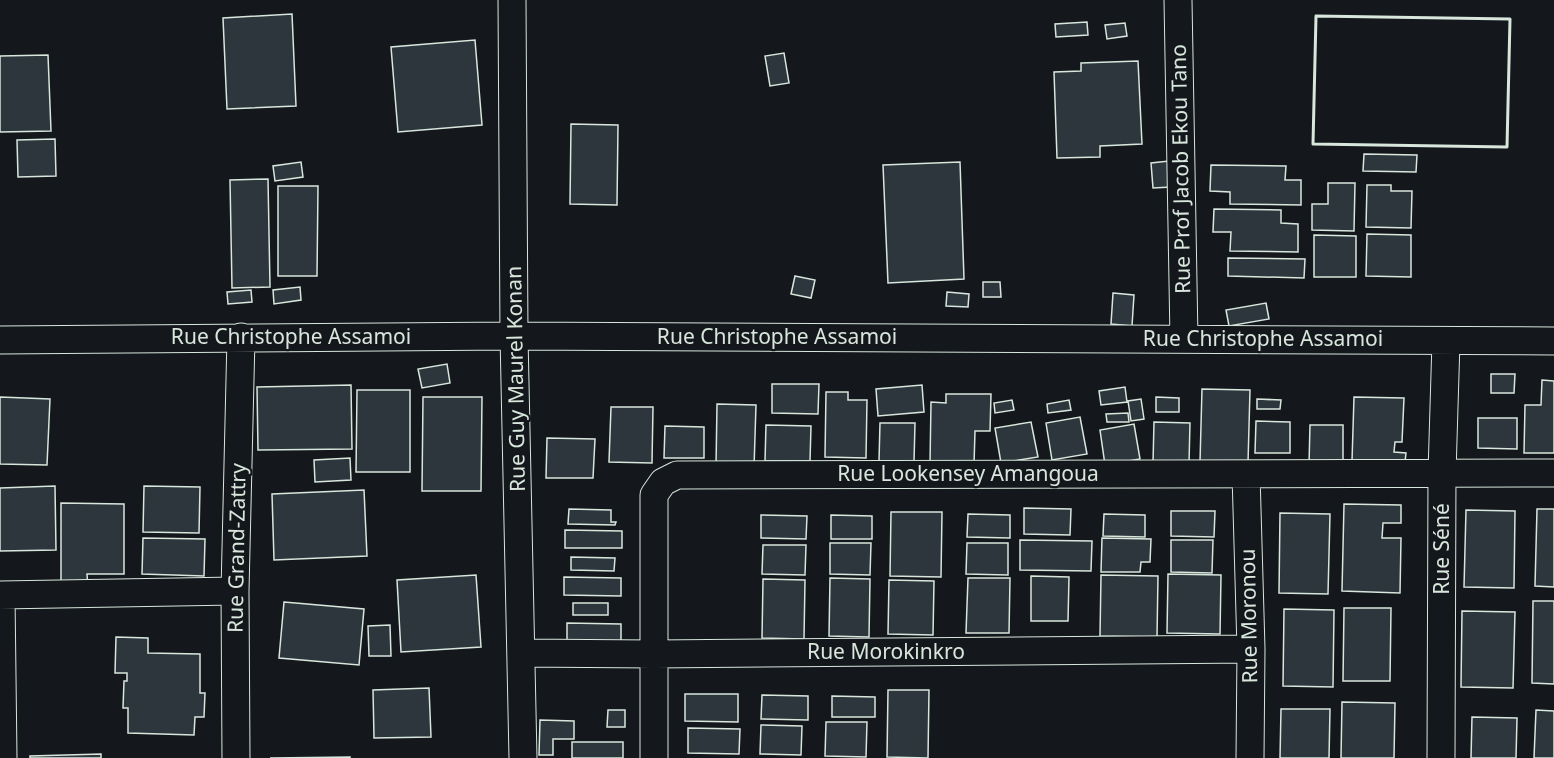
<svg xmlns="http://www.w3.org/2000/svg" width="1554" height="758" font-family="'Noto Sans',sans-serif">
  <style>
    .building { fill: #2c363c; stroke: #d8e6dc; stroke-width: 1.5 }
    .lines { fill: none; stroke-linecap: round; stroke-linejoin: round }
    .minor-casing { stroke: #d8e6dc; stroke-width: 29 }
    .minor { stroke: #14181c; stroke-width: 27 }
    .wall { stroke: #d8e6dc; stroke-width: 3 }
    .labels { text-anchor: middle; stroke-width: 4.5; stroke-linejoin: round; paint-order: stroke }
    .street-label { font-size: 21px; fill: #d8e6dc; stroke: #14181c }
  </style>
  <rect width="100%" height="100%" fill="#14181c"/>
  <!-- building -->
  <path class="building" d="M292 14 296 106 227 109 223 18Z
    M1087 22 1088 35 1056 37 1055 24Z
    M1125 23 1127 36 1107 39 1105 25Z
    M475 40 482 125 398 132 391 47Z
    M784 53 789 83 770 86 765 56Z
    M48 55 51 131 0 132V56Z
    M1138 61 1142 144 1100 146V157L1057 158 1054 72 1081 71V63Z
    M571 124 618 125 617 205 570 204Z
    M55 139 56 176 18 177 17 140Z
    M1364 154 1417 155 1416 172 1363 171Z
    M1169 161 1171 187 1153 188 1151 163Z
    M301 162 303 177 275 181 273 166Z
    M960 162 964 279 888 283 883 165Z
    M1211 165 1286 166 1285 180H1301V205L1230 204V192L1210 191Z
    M268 179 270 287 232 288 230 180Z
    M1328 183H1355L1354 231 1312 230V204H1328Z
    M1367 185H1391V191H1412L1411 228 1366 227Z
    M278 186H318L317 276H278Z
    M1214 209 1281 210V223L1298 224V252L1230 251 1231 232H1213Z
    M1367 234 1411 235V277L1366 276Z
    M1314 235 1356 236V277H1314Z
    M1228 258 1305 259 1304 278 1228 276Z
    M795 276 815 280 811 298 791 294Z
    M983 282H1000L1001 297H983Z
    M300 287 301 300 274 304 273 290Z
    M251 290 252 302 228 304 227 292Z
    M947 292 969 294 968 307 946 306Z
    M1113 293 1134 295 1132 326 1111 324Z
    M1266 303 1269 319 1229 326 1226 310Z
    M447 364 450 383 422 388 418 369Z
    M1491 374H1515L1514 393H1491Z
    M1542 380 1554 381V453H1524L1525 405H1541Z
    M772 384H819L818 414 772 413Z
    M351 385 352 449 258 450 257 387Z
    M922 385 924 412 878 416 876 389Z
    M1125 387 1127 402 1101 405 1099 391Z
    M1202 389 1250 390 1248 463 1200 462Z
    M357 390H410V472H356Z
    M826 392H848V400H867L866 458 825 457Z
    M946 394H991L990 431H975L974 465 930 464 931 402 946 403Z
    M0 397 50 399 47 465 0 464Z
    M423 397H482L481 491H422Z
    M1156 397 1179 398V412H1156Z
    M1354 397 1404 398 1402 442H1395L1394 452 1406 453 1405 462 1352 461Z
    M1141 399 1144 419 1131 421 1128 401Z
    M1257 399 1281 400 1280 409H1257Z
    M1012 400 1014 410 995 413 994 403Z
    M1069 400 1071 410 1048 413 1047 404Z
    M717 404 756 405 754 468 716 467Z
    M611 407H653L652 463 609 462Z
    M1128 413 1129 422H1107L1106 414Z
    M1080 417 1087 454 1052 460 1046 423Z
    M1478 418H1517V449L1478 448Z
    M1256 421 1290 422V453H1255Z
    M1031 422 1038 457 1001 463 995 428Z
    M1154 422 1190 423 1189 463H1153Z
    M880 423H915L914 462 879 461Z
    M1134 424 1140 459 1105 465 1100 430Z
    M766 425 811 426 810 461H765Z
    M1310 425H1343V466L1309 465Z
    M665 426 704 427V458H664Z
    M547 438 595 439 593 478H546Z
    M350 458 351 480 315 482 314 460Z
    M55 486 56 550 0 551V488Z
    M144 486 200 487 199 533 143 532Z
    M364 490 367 556 274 560 272 494Z
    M61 503 124 504V574H87L88 588H61Z
    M1344 504 1401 505V523H1383L1382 538H1401L1400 593 1342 591Z
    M1024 508 1071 509 1070 535 1024 534Z
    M569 509 611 510V522H616L615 525 568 524Z
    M1537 509H1554V587L1535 586Z
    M1466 510 1515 511 1514 588 1464 587Z
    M1171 511H1215L1214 537 1171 536Z
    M891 512H942L941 577 890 576Z
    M1280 513 1330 514 1328 594 1279 593Z
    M968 514 1010 515V538L967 537Z
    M1104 514 1145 515V537L1103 536Z
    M761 515 807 516 806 539 761 538Z
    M831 515 872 516V539H831Z
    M565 530 622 531V548H565Z
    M143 538 205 539 204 576 142 574Z
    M1102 538 1151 539 1150 562H1141L1140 572H1101Z
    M1020 540 1092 541 1091 571 1020 570Z
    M1171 540H1213L1212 573 1171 572Z
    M830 543H871L870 575 830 574Z
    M967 543H1008V575L966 574Z
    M763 545H806L805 575 762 574Z
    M571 557 615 558 614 571 571 570Z
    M1168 574 1221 575 1220 634 1167 633Z
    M476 575 481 647 401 652 397 580Z
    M1101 575 1158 576 1157 637 1100 636Z
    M1031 576 1069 577 1068 621H1031Z
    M564 577 621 578V596L564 595Z
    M830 578 870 579 869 637 829 636Z
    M968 578H1010L1009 633H966Z
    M763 579 805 580 804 639 762 638Z
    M889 580 934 581 933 635 888 634Z
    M1533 601H1554V684L1532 683Z
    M284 602 364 609 359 665 279 658Z
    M573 603H608V615H573Z
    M1344 608H1391L1390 681H1343Z
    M1284 609 1334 610 1333 687 1283 686Z
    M1462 611 1515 612 1513 688 1461 687Z
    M567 623 621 624V641L567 640Z
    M390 625 391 656H369L368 626Z
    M116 637 148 638V653L200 654V693H205L204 717H195L194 735 128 733V708H123L124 681H127V673H115Z
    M429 688 431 737 374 738 373 690Z
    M888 690H929L928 758 887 757Z
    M685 694H738V722L685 721Z
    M762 695 808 696V720L761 719Z
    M832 696 875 697V717H832Z
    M1342 702 1395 703 1394 758H1341Z
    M1281 709H1330L1329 758H1280Z
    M608 710H625V727H607Z
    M1536 710 1554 711V758H1534Z
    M1472 717 1517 718 1516 758H1471Z
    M540 720 574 721V739H553V755H539Z
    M826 722H867L866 757 825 756Z
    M761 725 802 726 801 755 760 754Z
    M688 728 740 729 739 754 688 753Z
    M572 742H623V758H572Z
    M101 754V758H30V756Z
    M350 757V758H270Z"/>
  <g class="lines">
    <defs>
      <path id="minor" d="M512 0 514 336 523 758
        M1178 0 1184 339
        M0 340 514 336 1554 341
        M1246 474 1251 649 1250 758
        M0 595 235 591
        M1 595 3 758
        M521 653 654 654 1251 649
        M236 758 235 591 241 337
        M654 758V495L663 482 677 475 1554 473
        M1441 758 1442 473 1446 341"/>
    </defs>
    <!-- minor casing -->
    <use href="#minor" class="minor-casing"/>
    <!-- minor -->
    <use href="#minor" class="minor"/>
    <!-- wall -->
    <path class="wall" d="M1316 16 1510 19 1507 147 1313 144Z"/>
  </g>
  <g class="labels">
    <!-- street labels -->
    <g class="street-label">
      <text transform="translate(1181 169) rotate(-91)" y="7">Rue Prof Jacob Ekou Tano</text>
      <text x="291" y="344">Rue Christophe Assamoi</text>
      <text x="777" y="344">Rue Christophe Assamoi</text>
      <text x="1263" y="346">Rue Christophe Assamoi</text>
      <text transform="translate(516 379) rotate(-91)" y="7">Rue Guy Maurel Konan</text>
      <text x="968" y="481">Rue Lookensey Amangoua</text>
      <text transform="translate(237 548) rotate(-89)" y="7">Rue Grand-Zattry</text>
      <text transform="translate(1442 549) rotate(-90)" y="7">Rue Séné</text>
      <text transform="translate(1249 616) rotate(-91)" y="7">Rue Moronou</text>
      <text x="886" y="659">Rue Morokinkro</text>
    </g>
  </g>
</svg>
